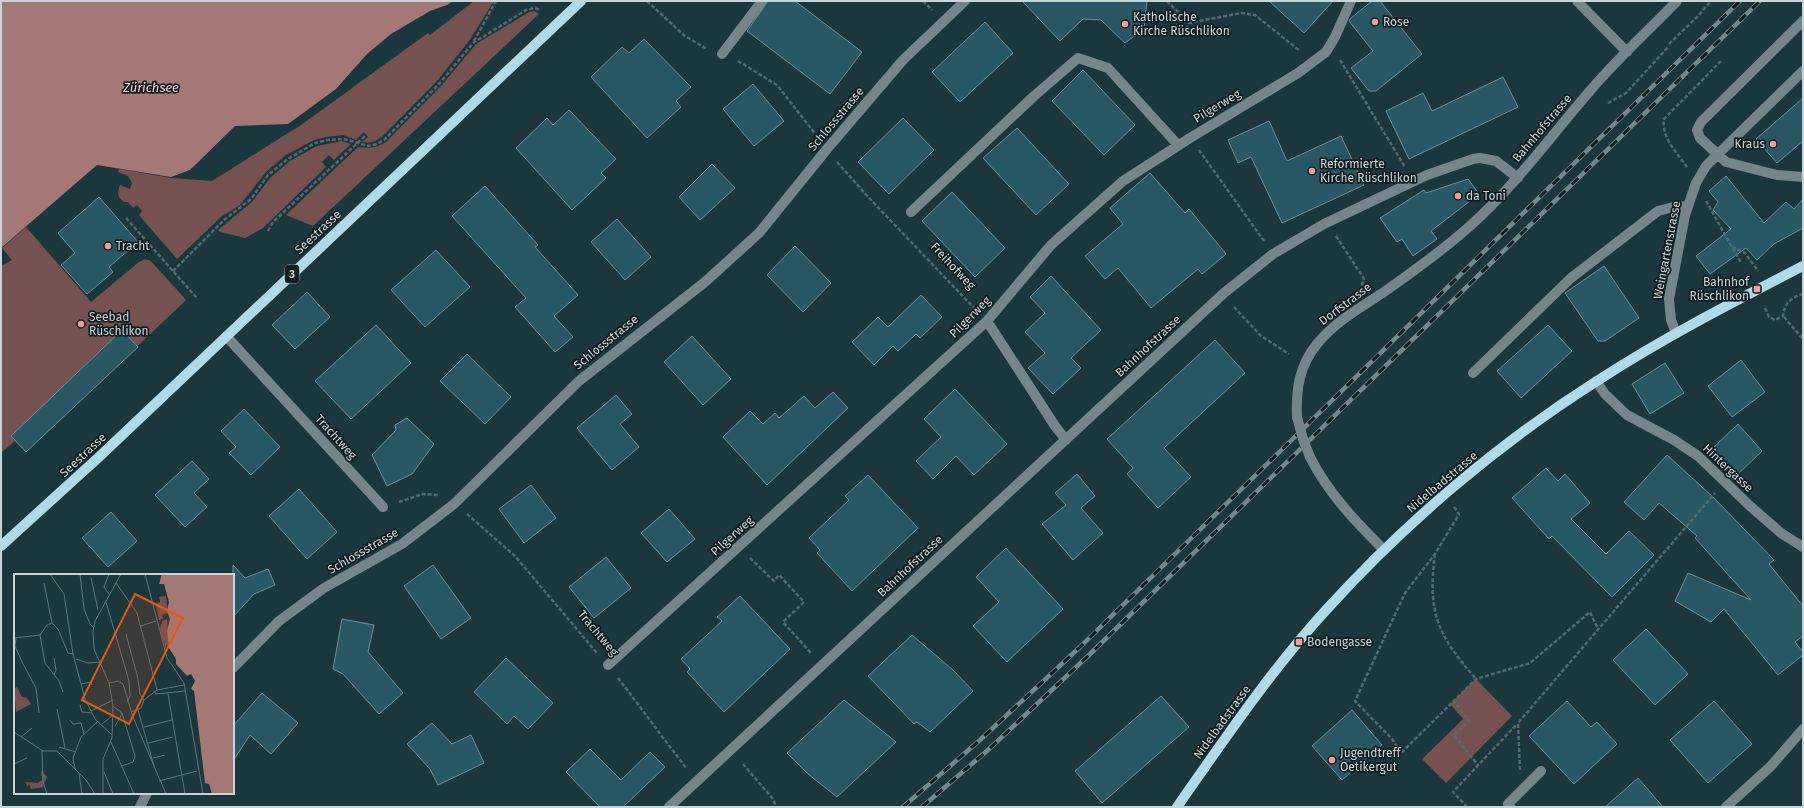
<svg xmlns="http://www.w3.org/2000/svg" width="1804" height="808" font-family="'Fira Sans',sans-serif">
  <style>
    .green { fill: #75524f }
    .water { fill: #a47875 }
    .building { fill: #285863; stroke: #718f97 }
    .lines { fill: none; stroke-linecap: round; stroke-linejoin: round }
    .path { stroke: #526a70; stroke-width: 2.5; stroke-dasharray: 4 2; stroke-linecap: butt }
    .minor { stroke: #72868c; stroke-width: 10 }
    .major { stroke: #b0dbe6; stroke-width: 10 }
    .rail-casing { stroke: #73888d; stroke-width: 4.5 }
    .rail { stroke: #101c1f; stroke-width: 3; stroke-dasharray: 9; stroke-linecap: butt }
    .minor-bridge { stroke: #72868c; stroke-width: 10 }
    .poi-dot { fill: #f59c96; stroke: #101c1f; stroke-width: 1.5 }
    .labels { text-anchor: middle; stroke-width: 3.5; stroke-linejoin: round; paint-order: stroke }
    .shield { fill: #101c1f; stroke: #8f9ea1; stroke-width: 1 }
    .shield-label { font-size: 11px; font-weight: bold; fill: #c6d5d9 }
    .poi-label { font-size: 12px; fill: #c6d5d9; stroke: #101c1f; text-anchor: start }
    .street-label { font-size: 12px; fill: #c6d5d9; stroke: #101c1f }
    .water-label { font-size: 13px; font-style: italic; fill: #fccfcb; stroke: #101c1f }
    .inset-river { fill: none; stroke: #a47875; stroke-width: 2 }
    .inset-road { fill: none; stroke: #5f767c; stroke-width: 1 }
    .view { fill: #e8590c; fill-opacity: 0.15; stroke: #e8590c; stroke-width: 2 }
    .inset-edge { fill: none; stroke: #c6d5d9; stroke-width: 2 }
  </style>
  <rect width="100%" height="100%" fill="#1b373e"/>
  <!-- green -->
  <path class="green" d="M474 1H494L469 41 437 81 382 137C376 141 370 144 362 142L368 137 364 132 356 140 343 135 326 137 314 140 286 155 266 172 240 205 221 217 177 259 139 215 142 211 137 205 133 208 128 202H124C117 197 117 193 120 185L130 189 132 183 128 176 118 172 119 169 171 178 212 181 301 125 428 33 430 35Z
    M534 11 539 14 313 226 286 215 358 147C370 149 376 148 386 142L442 85 476 44 529 12Z
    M342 141 351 144 334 160 329 155 322 162 326 167 263 228 245 238 220 232 218 230 252 202 271 177 290 161 317 146Z
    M26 227 91 302 139 262 145 259 151 261 186 300 26 452 15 441 1 453V266L12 260 2 248Z
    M1476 679 1512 716 1446 783 1422 759 1463 719 1450 704Z"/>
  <!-- water -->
  <path class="water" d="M1 1H453L447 5 430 11 391 34 367 54 336 89 288 124 235 126 190 170 171 177 97 165 1 248Z"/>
  <!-- building -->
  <path class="building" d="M768 1H795L862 52 830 94 747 31Z
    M1022 1H1147L1144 29 1125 43 1101 20 1083 19 1060 41Z
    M1269 1H1333L1304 33Z
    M1372 1H1380L1422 54 1376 91H1369L1351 68 1373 51 1349 21 1351 18Z
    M985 22 1013 53 960 102 932 72Z
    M644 39 691 87 676 101 681 107 647 138 591 77 622 47 629 53Z
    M1083 70 1135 125 1104 155 1052 101Z
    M1503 77 1518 107 1409 159 1386 111 1423 93 1432 111Z
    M753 84 784 121 754 146 723 109Z
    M1803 98V141L1777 163 1756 139Z
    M569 110 616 159 601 173 606 178 572 210 516 148 547 118 553 125Z
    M903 118 934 150 889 194 858 162Z
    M1269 121 1287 161 1341 136 1364 185 1282 223 1251 157 1238 163 1228 140Z
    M1017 128 1069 184 1036 215 983 158Z
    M712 164 735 188 700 220 679 197Z
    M1150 173 1185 213 1189 209 1226 254 1202 274 1198 269 1151 308 1118 268 1105 279 1085 256 1123 224 1110 208Z
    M1726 176 1764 223 1786 202 1794 209 1803 199V228L1774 244 1757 260 1746 248 1710 274 1696 256 1731 229 1713 210 1718 202 1709 191Z
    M1468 179 1479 194 1431 231 1437 239 1413 256 1402 239 1397 242 1380 218 1424 190 1426 193Z
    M485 186 538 245 535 247 578 295 554 316 573 337 555 352 515 307 526 298 452 216Z
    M952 192 1005 248 975 277 922 221Z
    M99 197 138 242 109 267 113 272 87 294 61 265 75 253 58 233Z
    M617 219 651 257 625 280 591 242Z
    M795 246 831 283 803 312 767 275Z
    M436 250 470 287 425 327 391 290Z
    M1604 266 1639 318 1605 341H1598L1565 293Z
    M1051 276 1101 330 1071 358 1081 368 1053 394 1028 368 1045 353 1025 332 1045 313 1030 297Z
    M307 292 330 317 295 349 272 325Z
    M921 295 942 317 920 338 916 334 898 351 893 346 874 365 852 342 878 317 888 327Z
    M376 325 411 363 351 419 315 381Z
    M1548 325 1572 351 1521 398 1497 371Z
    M122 330 138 347 26 452 11 436Z
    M692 336 731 379 703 405 664 362Z
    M1215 340 1245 373 1164 448 1191 477 1158 508 1127 474 1133 468 1107 439Z
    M467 354 511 397 485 424 440 381Z
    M1741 360 1765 392 1732 417 1708 386Z
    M1665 363 1684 393 1650 414 1632 384Z
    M955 389 1007 444 974 475 956 456 933 479 916 461 941 437 924 419Z
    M833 392 848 408 767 485 723 437 750 411 763 424 775 413 779 418 804 396 815 408Z
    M616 395 632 414 620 424 639 447 612 470 577 428Z
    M244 409 280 447 251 475 229 453 236 447 221 431Z
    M407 418 434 444 412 474 387 486 372 455 396 430 395 425Z
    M1738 424 1762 451 1736 476 1712 449Z
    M1667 455 1713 497 1774 560 1769 564 1803 606V636L1795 642 1803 652V655L1778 675 1724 609 1711 622 1675 601 1688 573 1751 600 1695 538 1697 536 1659 503 1644 520 1624 502Z
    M192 461 209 479 194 493 207 507 185 527 155 495Z
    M1546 468 1558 481 1565 474 1590 503 1571 519 1606 554 1629 531 1654 555 1612 597 1552 536 1549 539 1512 498Z
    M1077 474 1095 496 1081 508 1103 533 1073 560 1042 524 1066 505 1055 493Z
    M868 475 918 528 852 591 817 553 820 550 809 538 849 500 845 496Z
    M531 485 556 518 524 543 499 509Z
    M299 489 337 532 307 559 269 516Z
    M669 509 695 539 667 562 641 533Z
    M111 512 137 541 108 567 82 538Z
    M1006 548 1063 609 1007 662 973 626 999 602 976 577Z
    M606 557 631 588 594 618 569 587Z
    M233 565 245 578 268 569 275 585 254 594 233 617Z
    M433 565 471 618 441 639 404 586Z
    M740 596 790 649 724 712 687 672 690 669 681 659 722 621 717 617Z
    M342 619 374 625 368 652 403 693 379 714 343 674 333 669Z
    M1646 629 1688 674 1655 705 1613 660Z
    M912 635 953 670 973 691 930 732 917 722 914 724 868 676Z
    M506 658 553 703 528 729 514 716 507 724 474 692Z
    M262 693 298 723 271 754 250 735 233 761V726Z
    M1161 696 1189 727 1102 803 1075 771Z
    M844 700 896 742 837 797 808 774 787 753Z
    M1567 701 1591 727 1597 722 1617 744 1574 784 1529 736Z
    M1714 701 1752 744 1708 783 1670 740Z
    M1352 710 1382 745 1342 780 1312 746Z
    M432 723 452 744 471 735 484 763 438 785 430 769 407 744Z
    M590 749 621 780 650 752 665 767 623 807H600L566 772Z
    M1638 778 1663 807H1605Z"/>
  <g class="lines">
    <!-- path -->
    <path class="path" d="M647 1 685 36 707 49
      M923 1 932 10
      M1167 1 1189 23 1241 13 1255 15 1300 51
      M474 41 496 1
      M1669 44 1697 17 1711 1
      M1340 60 1405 167
      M738 61 777 85 817 136
      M1608 103 1626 93 1669 46
      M1199 150 1264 241
      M837 162 870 199 976 310
      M1687 167C1677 153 1661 137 1664 119L1722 60
      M1706 201 1741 263
      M126 218 197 298
      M268 231 273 222 365 136
      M1336 236 1364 279 1361 287
      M1732 247 1745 253 1758 271
      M173 271 224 220 251 199 268 175 288 159 315 143 327 140 344 139 368 146 377 144 384 140 440 83 473 43 526 10 534 8 541 10
      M1234 307 1261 336 1289 354
      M1765 308 1769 317 1775 320 1783 316C1784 304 1791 297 1803 294
      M1784 317 1803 339
      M399 502 423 494 438 495
      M1454 507 1459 514 1435 554 1405 593 1355 701 1392 739 1401 753 1476 679 1530 663 1590 612 1598 629
      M467 514 515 556 597 653
      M1435 554C1427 614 1438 635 1476 679
      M750 558 774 581 779 575 804 602 783 622 811 653
      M618 678 686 768
      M1453 700 1469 721 1454 735 1478 765
      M743 764 773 799 776 807
      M1520 770 1518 723 1715 493
      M1467 807 1453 792 1517 724"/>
    <!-- minor -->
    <path class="minor" d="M1577 1 1627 52
      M1803 21 1701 122 1697 130 1700 138 1726 162 1777 175 1803 177
      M722 54 762 1
      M911 212 1033 97 1078 58 1108 68 1178 145
      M987 321 1055 426 1066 440
      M1676 333 1671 320 1669 299 1685 215 1696 183 1706 166 1717 155 1803 71
      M227 337 383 507
      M1473 373 1571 278 1658 211 1677 206 1687 207
      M1596 381 1605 394 1627 415 1674 440 1698 456 1750 506 1781 533 1803 547
      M1297 417C1296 389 1299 366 1317 344 1335 322 1361 307 1384 292 1414 271 1443 250 1470 226 1515 186 1550 137 1589 92 1616 60 1648 31 1677 1
      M1310 457C1328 493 1356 522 1384 550
      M608 665 987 321 1051 245 1123 181 1190 138 1298 73 1326 52 1335 37 1351 1
      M233 668 279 621 324 588 402 544 454 504 579 381 705 282 759 233 827 149 903 60 965 1
      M140 807 147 793
      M669 807 1224 293 1273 254 1324 224 1427 175 1473 159 1480 158 1496 161 1518 178
      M1510 807 1508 804 1541 771
      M1726 807 1771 766 1803 729"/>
    <!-- major -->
    <path class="major" d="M1 546 99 457 581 1
      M1177 807C1224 740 1271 670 1327 609 1405 523 1499 443 1597 381 1663 338 1733 302 1803 266"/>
    <defs>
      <path id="rail" d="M903 807 980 740 1080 647 1740 1
        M922 807 988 750 1088 656 1760 1"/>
    </defs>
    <!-- rail casing -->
    <use href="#rail" class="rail-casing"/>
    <!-- rail -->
    <use href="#rail" class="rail"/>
    <!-- minor-bridge -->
    <path class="minor-bridge" d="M1297 417 1303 439 1310 457"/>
  </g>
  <!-- markers -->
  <g class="poi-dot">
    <circle cx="1375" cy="22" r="4"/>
    <circle cx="1125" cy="24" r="4"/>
    <circle cx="1773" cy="144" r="4"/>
    <circle cx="1312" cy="171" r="4"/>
    <circle cx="1458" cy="196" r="4"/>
    <circle cx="108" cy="246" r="4"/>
    <rect x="1753" y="285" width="8" height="8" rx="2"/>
    <circle cx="81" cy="324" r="4"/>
    <rect x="1295" y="638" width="8" height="8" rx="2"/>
    <circle cx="1332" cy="760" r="4"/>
  </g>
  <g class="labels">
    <!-- shield labels -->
    <rect class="shield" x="285" y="265" width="14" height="18" rx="3"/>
    <g class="shield-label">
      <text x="292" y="278">3</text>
    </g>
    <!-- poi labels -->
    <g class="poi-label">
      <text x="1133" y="21">Katholische<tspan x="1133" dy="14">Kirche Rüschlikon</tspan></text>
      <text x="1383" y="26">Rose</text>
      <text x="1765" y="148" text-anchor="end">Kraus</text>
      <text x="1320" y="168">Reformierte<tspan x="1320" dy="14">Kirche Rüschlikon</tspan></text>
      <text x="1466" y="200">da Toni</text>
      <text x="116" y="250">Tracht</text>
      <text x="1749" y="286" text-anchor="end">Bahnhof<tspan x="1749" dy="14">Rüschlikon</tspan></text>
      <text x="89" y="321">Seebad<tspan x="89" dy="14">Rüschlikon</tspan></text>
      <text x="1307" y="646">Bodengasse</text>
      <text x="1340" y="757">Jugendtreff<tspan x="1340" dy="14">Oetikergut</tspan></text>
    </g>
    <!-- street labels -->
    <g class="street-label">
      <text transform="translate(1217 106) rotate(-31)" y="4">Pilgerweg</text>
      <text transform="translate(836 119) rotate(-50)" y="4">Schlossstrasse</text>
      <text transform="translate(1542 128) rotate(-50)" y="4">Bahnhofstrasse</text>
      <text transform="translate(318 232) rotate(-43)" y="4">Seestrasse</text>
      <text transform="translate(1667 250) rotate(-79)" y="4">Weingartenstrasse</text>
      <text transform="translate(953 266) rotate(47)" y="4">Freihofweg</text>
      <text transform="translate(1345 304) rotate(-37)" y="4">Dorfstrasse</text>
      <text transform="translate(970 317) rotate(-45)" y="4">Pilgerweg</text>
      <text transform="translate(606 342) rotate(-39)" y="4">Schlossstrasse</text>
      <text transform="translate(1148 346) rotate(-43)" y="4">Bahnhofstrasse</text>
      <text transform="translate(336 437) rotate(48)" y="4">Trachtweg</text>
      <text transform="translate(83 455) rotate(-43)" y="4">Seestrasse</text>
      <text transform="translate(1728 468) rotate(43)" y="4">Hintergasse</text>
      <text transform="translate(1442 482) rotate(-40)" y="4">Nidelbadstrasse</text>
      <text transform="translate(732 536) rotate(-42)" y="4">Pilgerweg</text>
      <text transform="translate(363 551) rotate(-30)" y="4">Schlossstrasse</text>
      <text transform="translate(910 566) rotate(-43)" y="4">Bahnhofstrasse</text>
      <text transform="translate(598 633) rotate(50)" y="4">Trachtweg</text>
      <text transform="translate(1222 722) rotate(-54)" y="4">Nidelbadstrasse</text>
    </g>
    <!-- water labels -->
    <g class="water-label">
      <text x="151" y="92">Zürichsee</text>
    </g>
  </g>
  <!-- overview -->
  <g transform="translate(14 574)">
    <rect width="220" height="220" fill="#1b373e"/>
    <path d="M152 22 154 39 148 41 149 45 145 46 142 30 146 28 145 23ZM153 45 155 73 152 71V75L146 56 148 47ZM3 113 8 123 13 124 17 130 2 138 0 115ZM27 196 33 203 29 213 17 215 15 210 13 213 12 208 24 209 28 206Z" fill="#75524f"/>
    <path d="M148 0H220V220H198L195 210 191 209 180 117 177 115 181 107 177 100 173 102 162 90V85L155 74 153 57 156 45 153 37 155 28 150 10H145Z" fill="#a47875"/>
    <path class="inset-river" d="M178 0 176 76 181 103 220 143"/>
    <path class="inset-road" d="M36 0 50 20 59 80 71 125 81 145 98 161M66 0 70 35 76 50 79 53M95 0 90 13 95 20M131 0 153 84 170 109 189 220M77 4 84 36M30 9 38 49M102 9 123 39 143 116M92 28 115 107 116 122 113 128M127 52 142 47M112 60 124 105 126 120 130 126M26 61 31 89 45 107 49 118M0 64 26 61 33 51 38 49 44 55 54 79 59 80M2 64 1 72 8 88 22 114 25 139M40 84 42 96 40 101M62 85 74 89 86 88M95 109 104 107 109 110 119 143 152 220M67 110 77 108 78 111M140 117 142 120 171 117M154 120 171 220M66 131 68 138 78 139M99 132 108 139 121 182 119 188 108 192M43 135 51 174M124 136 140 192M77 137 99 126M117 138 127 134 130 126 143 116 170 111M56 146 59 150 67 149 70 160M88 150 98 142M101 152 108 140M130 153 158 146M0 158 29 177H43L72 206 81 220M7 163 18 154M97 168 120 220M134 169 159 163M45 173 62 178M28 176 29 208 33 220M139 184 151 181M0 190 13 184M61 195 59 184 67 163 84 147M90 198 99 220M65 200 68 220M145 207 183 197M89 220V185L98 164 99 132 95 109 80 75 79 57 81 47 107 0"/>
    <path class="view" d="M121 20 169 44 115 150 68 126Z"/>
    <rect width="220" height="220" class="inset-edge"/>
  </g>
  <!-- border -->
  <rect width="1804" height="808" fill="none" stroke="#c6d5d9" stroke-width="4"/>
</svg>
